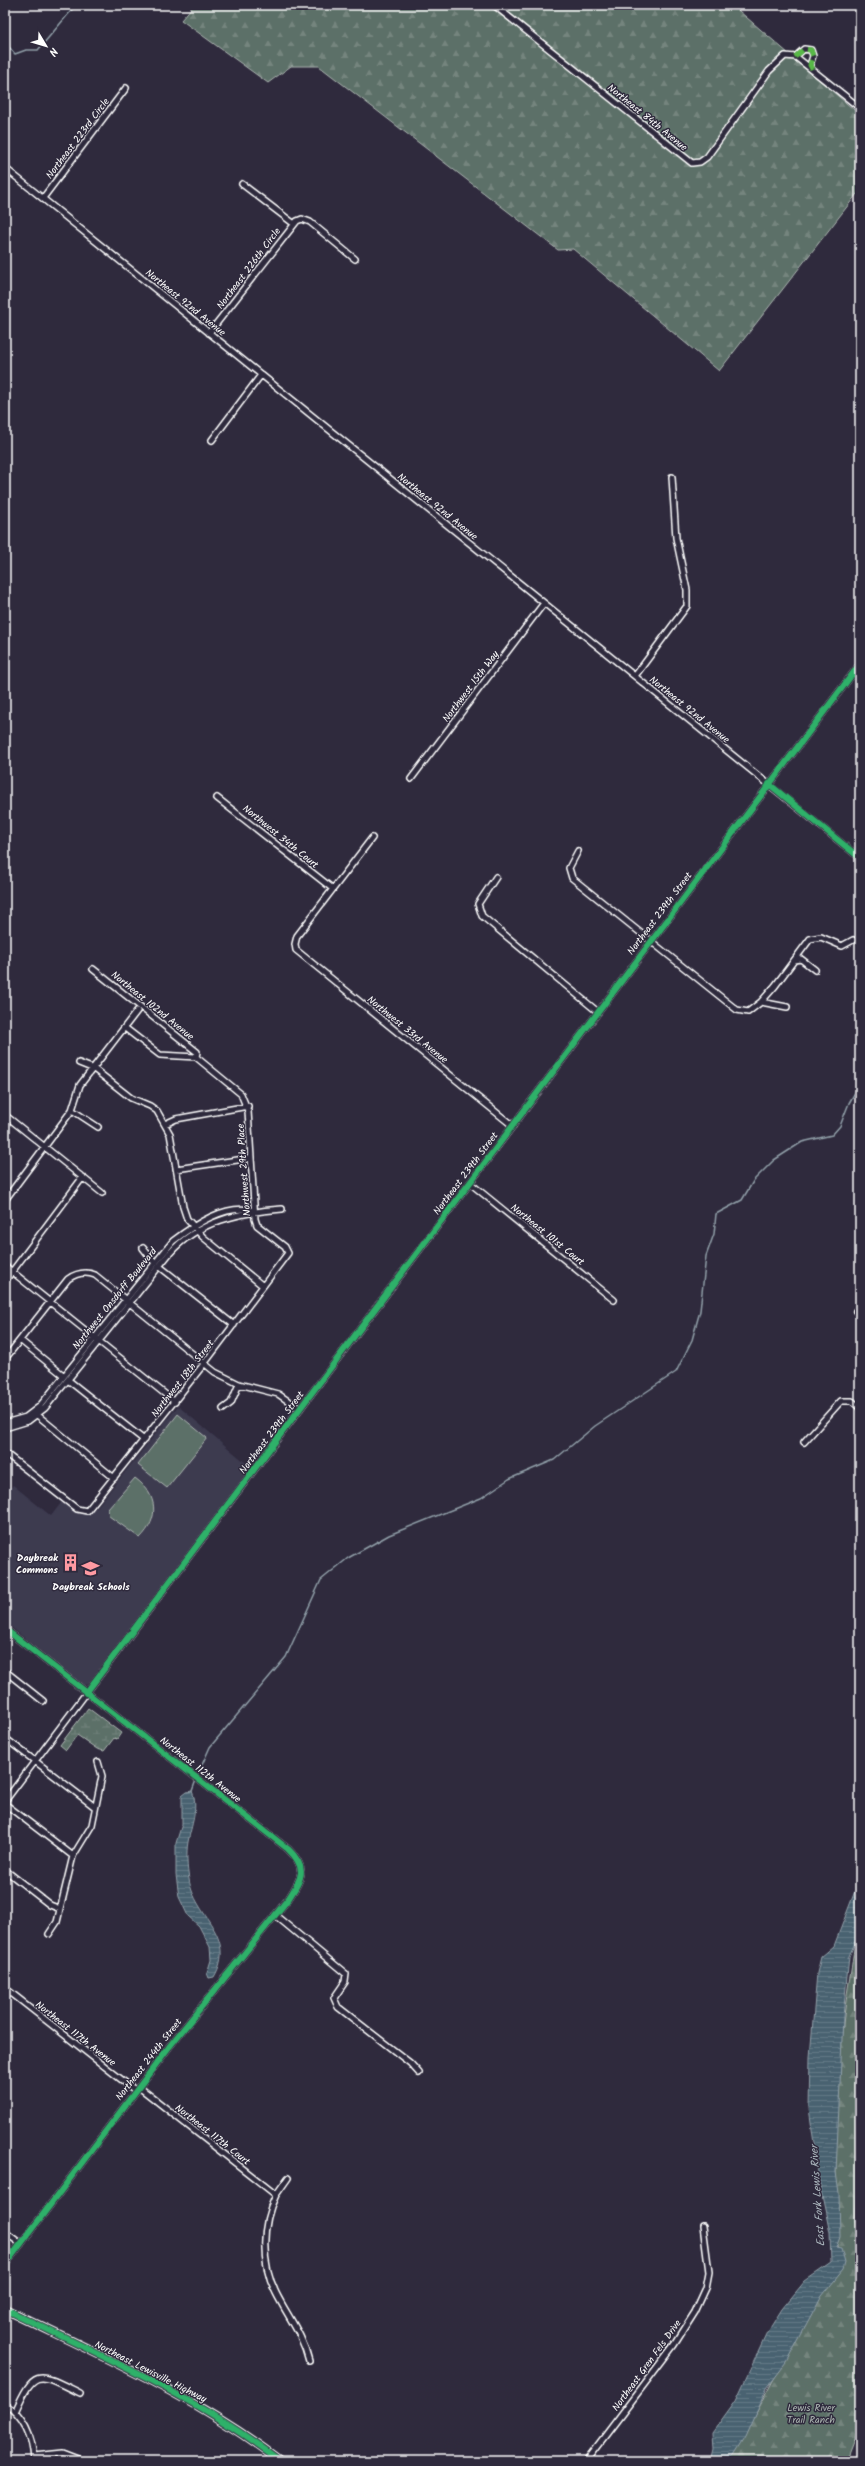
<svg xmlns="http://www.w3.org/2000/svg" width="865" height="2466" font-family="Kalam,sans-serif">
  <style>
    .built { fill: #3d3a50 }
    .forest { fill: url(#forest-firs); stroke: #aeb7b3 }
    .wetland { fill: url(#wetland-marsh); stroke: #aeb7b3 }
    .pitch { fill: #5c6f67; stroke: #aeb7b3 }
    .water { fill: url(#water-rules); stroke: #92a1aa }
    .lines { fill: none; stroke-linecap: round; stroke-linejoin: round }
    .stream { stroke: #92a1aa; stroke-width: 1.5 }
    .minor-casing { stroke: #fff; stroke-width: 8 }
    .major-casing { stroke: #fff; stroke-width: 10 }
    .minor { stroke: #2f2a3d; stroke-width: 5 }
    .major { stroke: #2f2a3d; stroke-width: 7 }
    .quiet { stroke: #58b947; stroke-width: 5; stroke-dasharray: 10 5; stroke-linecap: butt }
    .cycleway-casing { stroke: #2f2a3d; stroke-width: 8 }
    .cycleway { stroke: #2db169; stroke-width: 6 }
    .labels { text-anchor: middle; stroke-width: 3; stroke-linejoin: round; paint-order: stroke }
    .street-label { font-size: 10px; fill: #fff; stroke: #2f2a3d }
    .poi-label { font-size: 10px; font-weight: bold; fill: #fff; stroke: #2f2a3d; text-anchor: end }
    .park-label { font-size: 10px; fill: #aeb7b3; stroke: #2f2a3d }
    .water-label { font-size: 11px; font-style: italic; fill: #adb8bf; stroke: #2f2a3d }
  </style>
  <defs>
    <pattern id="forest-firs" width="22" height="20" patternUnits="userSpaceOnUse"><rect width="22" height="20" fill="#5c6f67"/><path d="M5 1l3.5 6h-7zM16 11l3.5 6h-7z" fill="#74857e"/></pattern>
    <pattern id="wetland-marsh" width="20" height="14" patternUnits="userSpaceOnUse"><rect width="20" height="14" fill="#5c6f67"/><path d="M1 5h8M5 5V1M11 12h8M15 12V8" fill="none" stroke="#74857e"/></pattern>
    <pattern id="water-rules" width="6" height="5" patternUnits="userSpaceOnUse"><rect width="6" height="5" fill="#496271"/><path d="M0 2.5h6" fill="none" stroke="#647a86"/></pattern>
  </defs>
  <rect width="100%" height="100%" fill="#2f2a3d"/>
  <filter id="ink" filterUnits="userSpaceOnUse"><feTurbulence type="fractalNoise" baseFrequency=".025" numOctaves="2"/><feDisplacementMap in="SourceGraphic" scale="8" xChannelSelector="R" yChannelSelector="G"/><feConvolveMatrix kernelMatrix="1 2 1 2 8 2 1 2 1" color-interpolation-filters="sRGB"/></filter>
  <g filter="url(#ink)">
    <!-- built -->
    <path class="built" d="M178 1406 252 1468 91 1684 82 1685 5 1622V1495L13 1485 51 1516 64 1499 87 1513 90 1512 97 1507Z"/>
    <!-- forest -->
    <path class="forest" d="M194 5H732L860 115V190L719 371 573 249 558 250 319 66H291L268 83 181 20Z
      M860 1925V2165L855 2220 860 2239V2423L845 2461H730L806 2319 844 2262 837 2247C835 2159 834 2069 849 1982 853 1963 853 1944 860 1925Z"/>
    <!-- wetland -->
    <path class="wetland" d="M88 1708 121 1733 117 1739 114 1738 104 1751 97 1749 77 1735 66 1750 60 1745Z"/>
    <!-- pitch -->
    <path class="pitch" d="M178 1414 207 1438 167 1488 138 1465Z
      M135 1478C158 1495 160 1518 140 1538L109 1516 108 1509Z"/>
    <!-- water -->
    <path class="water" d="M192 1791C199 1808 191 1826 188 1842 186 1852 187 1869 189 1879 194 1916 238 1936 214 1977L209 1978 207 1973 211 1960 210 1947 199 1926 188 1916 179 1897 176 1875V1843L182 1824V1796L187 1792Z
      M860 1878V1932L849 1956 843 2017 836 2172 839 2194 840 2237 836 2248 841 2249 845 2263 843 2270 822 2296 786 2363 767 2388 745 2437 730 2461H710L713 2449 712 2433 736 2400 767 2333 782 2309 805 2281 831 2263 830 2233 820 2186 809 2108 810 2057 817 1973 821 1957 834 1946Z"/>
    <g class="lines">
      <!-- stream -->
      <path class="stream" d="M5 32 8 34 9 47 15 54 26 50H38L76 5
        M197 1776 210 1747 286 1657 321 1580 348 1558 389 1535 481 1498 509 1479 554 1460 595 1426 676 1372 692 1340 700 1311 706 1256 714 1234 716 1214 742 1200 754 1180 774 1160 802 1142 832 1135 840 1126 849 1103 860 1084
        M192 1791 196 1780"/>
      <defs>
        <path id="minor" d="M494 5 692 163 700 162 707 157 769 71 785 56 796 57 860 108
          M795 57 804 49 811 50 813 56 810 65 811 68
          M5 168 860 858
          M242 184 293 223
          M43 198 126 88
          M209 333 297 221 302 219 310 222 355 259
          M212 440 261 375
          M635 676 687 606V590L676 538 672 477
          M411 779 544 603
          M217 798 333 889
          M372 838 297 936 295 944 296 950 513 1126
          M578 851 569 868 572 878 737 1010 748 1012 761 1002 775 986 810 939 821 937 842 946 853 940
          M496 877 478 904 482 916 598 1012
          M795 960 801 959 815 970
          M93 969 197 1052 196 1057
          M761 1002 787 1007
          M79 1063 94 1069 131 1098 150 1106 157 1111 170 1134 183 1207 187 1219 203 1237 263 1286
          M72 1110 98 1127
          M5 1115 102 1193
          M165 1124 176 1119 248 1106
          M176 1169 251 1158
          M470 1183 614 1300
          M5 1200 72 1110 80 1085 137 1011
          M143 1248 154 1262
          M5 1266 175 1402
          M159 1266 234 1325
          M5 1281 83 1177
          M856 1311 860 1314
          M20 1340 63 1375
          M5 1359 68 1279C77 1273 85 1271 95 1275L215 1372 239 1384 278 1394 300 1409
          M68 1380 144 1440
          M223 1409 231 1403 239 1384
          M36 1414 114 1478
          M5 1423 26 1417 39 1407 173 1241C194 1225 226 1203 254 1211
          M5 1428 28 1421 45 1408 169 1254C198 1221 240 1212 282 1209
          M804 1442 841 1401H852L860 1408
          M5 1453 77 1509 87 1511 204 1364 288 1253 285 1247 257 1225 255 1219 248 1111 241 1094 196 1057 160 1055 125 1028
          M5 1629 288 1849C308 1868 302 1878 289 1898L169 2047 5 2265
          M5 1671 43 1701
          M5 1738 95 1807
          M5 1801 860 664
          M5 1804 73 1856
          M5 1870 50 1905 60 1909
          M275 1915 346 1974 345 1982 334 1998 338 2007 410 2063 419 2073
          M49 1934 57 1922 73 1856 92 1825 102 1776 98 1762
          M5 1988 136 2091
          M139 2087 276 2195C261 2225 261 2263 276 2293 288 2317 303 2335 309 2361
          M276 2195 288 2178
          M5 2232 21 2244
          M5 2404C24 2417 33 2438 34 2461
          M15 2412C35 2367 39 2373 80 2393
          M34 2456 63 2453 84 2461
          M586 2461 674 2345 695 2312 706 2288 709 2272 703 2226"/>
        <path id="major" d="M5 2309C99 2355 197 2397 280 2461"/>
      </defs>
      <!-- minor casing -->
      <use href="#minor" class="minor-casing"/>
      <!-- major casing -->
      <use href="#major" class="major-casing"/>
      <!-- minor -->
      <use href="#minor" class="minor"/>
      <!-- major -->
      <use href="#major" class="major"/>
      <!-- quiet -->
      <path class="quiet" d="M795 57 804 49 811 50 813 56 810 65 812 69"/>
      <defs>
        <path id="cycleway" d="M769 784 860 858
          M5 1629 288 1849C308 1868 302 1878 289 1898L169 2047 5 2265
          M86 1693 860 664
          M5 2309C99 2355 197 2397 280 2461"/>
      </defs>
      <!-- cycleway casing -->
      <use href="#cycleway" class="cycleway-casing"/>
      <!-- cycleway -->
      <use href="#cycleway" class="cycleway"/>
    </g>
  </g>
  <!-- icons -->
  <defs>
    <symbol id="building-bare" viewBox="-9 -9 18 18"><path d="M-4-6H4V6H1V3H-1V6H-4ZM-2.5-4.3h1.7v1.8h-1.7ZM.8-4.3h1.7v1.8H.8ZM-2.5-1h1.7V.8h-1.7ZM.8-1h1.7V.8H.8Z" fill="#ff9aa2" stroke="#2f2a3d" stroke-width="2.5" paint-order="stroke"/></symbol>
    <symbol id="school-bare" viewBox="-9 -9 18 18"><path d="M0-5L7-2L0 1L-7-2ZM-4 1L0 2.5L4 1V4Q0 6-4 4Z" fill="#ff9aa2" stroke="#2f2a3d" stroke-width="2.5" paint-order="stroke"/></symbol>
  </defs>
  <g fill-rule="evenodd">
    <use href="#building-bare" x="58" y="1550" width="25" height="25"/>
    <use href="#school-bare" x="78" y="1556" width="25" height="25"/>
  </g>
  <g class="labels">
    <!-- street labels -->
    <g class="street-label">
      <text transform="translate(648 117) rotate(39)" y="4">Northeast 84th Avenue</text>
      <text transform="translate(77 138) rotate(-53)" y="4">Northeast 223rd Circle</text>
      <text transform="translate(248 268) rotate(-53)" y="4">Northeast 226th Circle</text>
      <text transform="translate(186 302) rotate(39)" y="4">Northeast 92nd Avenue</text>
      <text transform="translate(438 506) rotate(39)" y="4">Northeast 92nd Avenue</text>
      <text transform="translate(470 686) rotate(-53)" y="4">Northwest 15th Way</text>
      <text transform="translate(690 709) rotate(39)" y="4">Northeast 92nd Avenue</text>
      <text transform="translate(281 836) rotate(39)" y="4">Northwest 34th Court</text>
      <text transform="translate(659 913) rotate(-53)" y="4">Northeast 239th Street</text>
      <text transform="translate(153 1005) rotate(39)" y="4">Northeast 102nd Avenue</text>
      <text transform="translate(408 1029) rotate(39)" y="4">Northwest 33rd Avenue</text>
      <text transform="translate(243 1170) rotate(-94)" y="4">Northwest 29th Place</text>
      <text transform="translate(465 1173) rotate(-53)" y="4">Northeast 239th Street</text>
      <text transform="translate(548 1234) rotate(39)" y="4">Northeast 101st Court</text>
      <text transform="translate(114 1298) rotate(-51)" y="4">Northwest Onsdorff Boulevard</text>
      <text transform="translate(182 1378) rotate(-52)" y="4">Northwest 18th Street</text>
      <text transform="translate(271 1432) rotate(-53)" y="4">Northeast 239th Street</text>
      <text transform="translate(201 1769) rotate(38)" y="4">Northeast 112th Avenue</text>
      <text transform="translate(76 2033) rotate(38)" y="4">Northeast 117th Avenue</text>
      <text transform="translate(148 2059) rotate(-52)" y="4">Northeast 244th Street</text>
      <text transform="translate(213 2134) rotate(38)" y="4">Northeast 117th Court</text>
      <text transform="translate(646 2365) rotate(-54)" y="4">Northeast Gren Fels Drive</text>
      <text transform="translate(151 2371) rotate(27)" y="4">Northeast Lewisville Highway</text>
    </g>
    <!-- poi labels -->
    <g class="poi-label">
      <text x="58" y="1561">Daybreak<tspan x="58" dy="12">Commons</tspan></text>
      <text x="91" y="1590" text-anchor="middle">Daybreak Schools</text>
    </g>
    <!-- park labels -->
    <g class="park-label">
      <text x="811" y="2411">Lewis River<tspan x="811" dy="12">Trail Ranch</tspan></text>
    </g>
    <!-- water labels -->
    <g class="water-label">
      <text transform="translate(817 2196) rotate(-94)" y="4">East Fork Lewis River</text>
    </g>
  </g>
  <!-- margin -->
  <rect width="865" height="2466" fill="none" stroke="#2f2a3d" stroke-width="20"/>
  <rect x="10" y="10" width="845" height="2446" fill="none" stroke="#fff" stroke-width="1.5" filter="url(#ink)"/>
  <!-- north arrow -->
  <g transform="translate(46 46) rotate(128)" stroke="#2f2a3d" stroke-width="3" paint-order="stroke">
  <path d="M0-3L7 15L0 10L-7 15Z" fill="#ffffff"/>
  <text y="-6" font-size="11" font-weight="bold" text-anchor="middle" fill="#ffffff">N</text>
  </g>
</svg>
